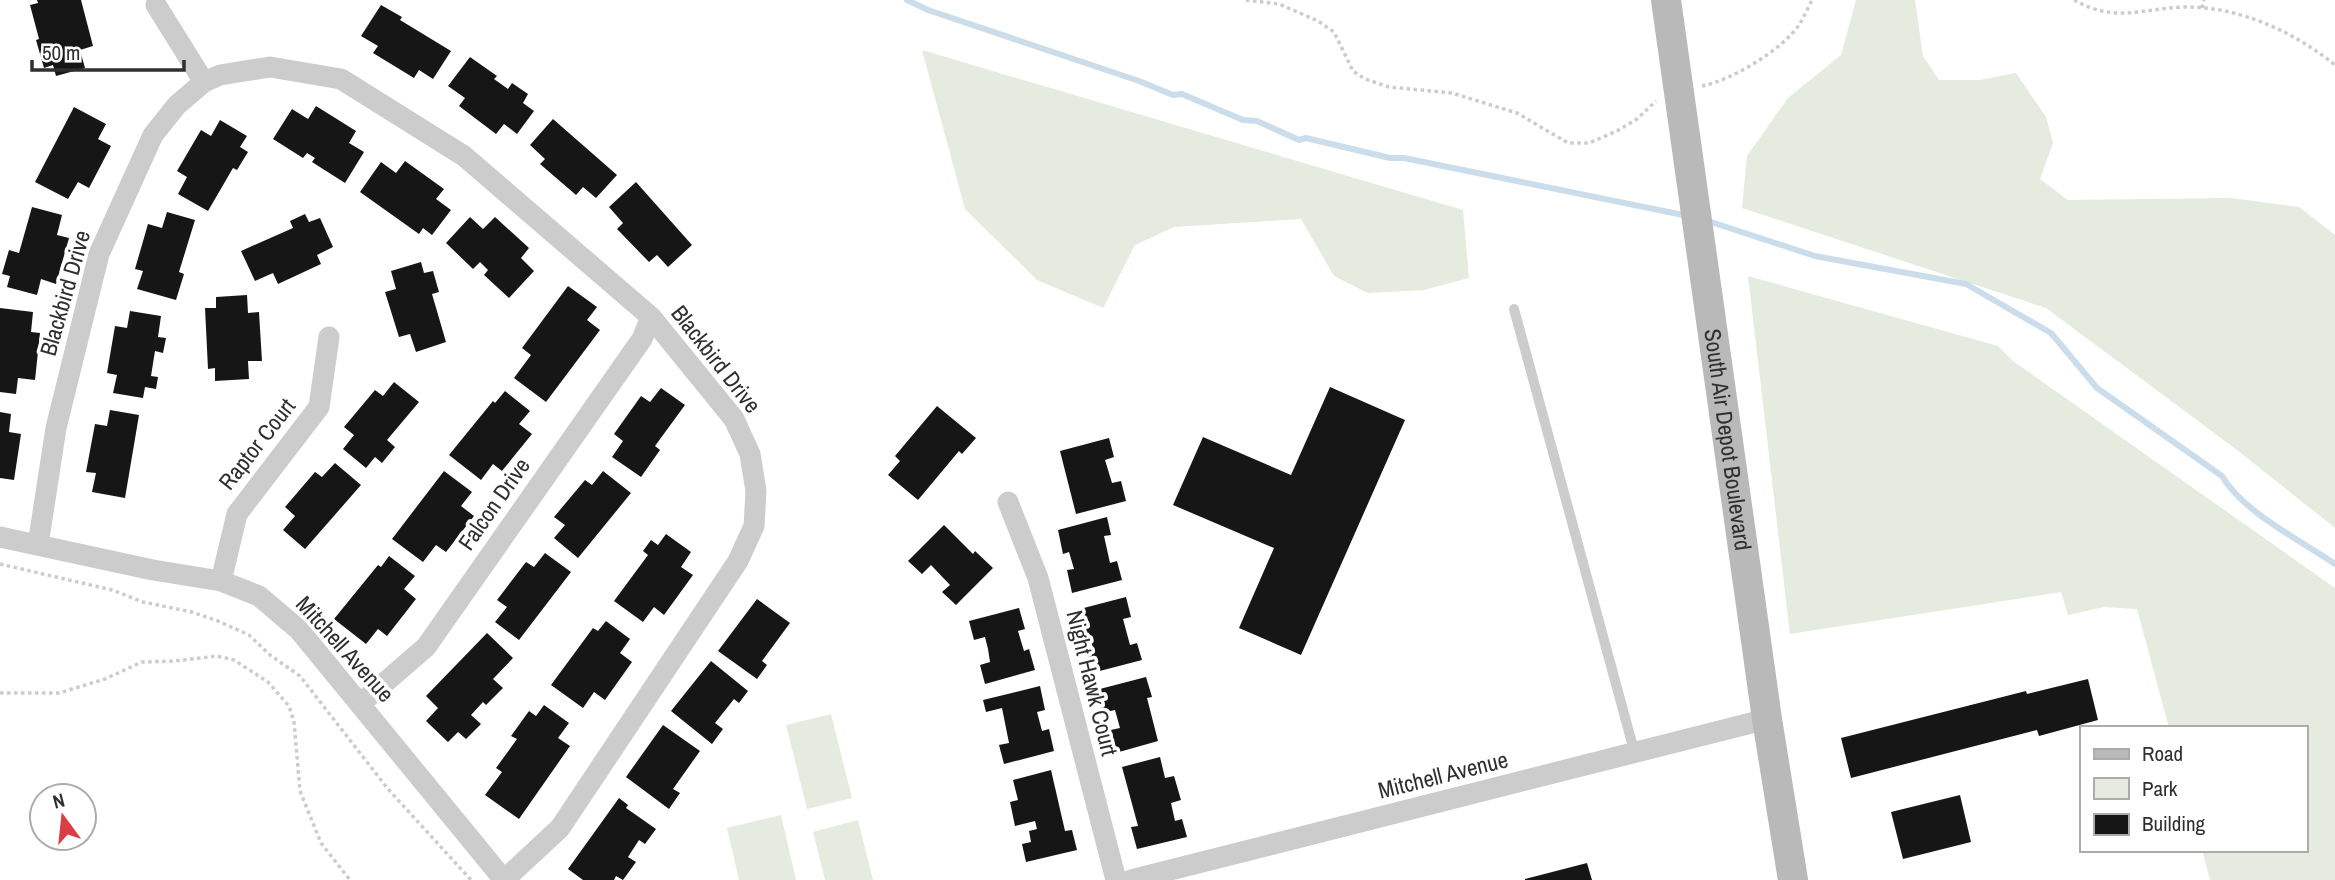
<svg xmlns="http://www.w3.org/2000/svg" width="2335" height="880" font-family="'Archivo Narrow',sans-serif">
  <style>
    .green { fill: #e5ebde }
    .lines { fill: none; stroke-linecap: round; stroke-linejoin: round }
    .stream { stroke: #cbddea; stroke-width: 6 }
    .building { fill: #161616 }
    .path { stroke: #ccc; stroke-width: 3.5; stroke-dasharray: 3.5 3.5; stroke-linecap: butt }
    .lane { stroke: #ccc; stroke-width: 10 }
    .street { stroke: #ccc; stroke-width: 21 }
    .secondary { stroke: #b9b9b9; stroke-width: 30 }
    .labels { text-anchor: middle; stroke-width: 7; stroke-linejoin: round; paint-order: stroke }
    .street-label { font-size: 23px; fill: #2f2f2f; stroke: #fff }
  </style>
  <rect width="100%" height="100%" fill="#fff"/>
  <!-- green -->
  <path class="green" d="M1856 0H1915L1923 56 1939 80H1980L2016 73 2046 117 2053 143 2040 179 2068 200 2231 198 2299 207 2335 235V528L2237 450 2046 308 1742 208 1747 156 1788 98 1841 55Z
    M922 50 1463 210 1469 278 1424 290 1368 293 1334 276 1301 219 1174 227 1135 245 1103 308 1037 280 965 209Z
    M1748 276 1998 346 2013 361 2335 588V880H2210L2202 850H2305V728H2169L2137 609 2104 607 2068 615 2061 592 1790 634Z
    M831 714 852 798 807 809 786 725Z
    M781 815 796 880H739L727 828Z
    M858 820 873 880H825L813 832Z"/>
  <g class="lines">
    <!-- stream -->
    <path class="stream" d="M907 0 928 10 1139 81 1173 95 1182 94 1243 120 1257 121 1299 140 1306 138 1390 158H1404L1688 216
      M1705 220 1815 256 1966 284 2051 333 2097 388 2222 476C2243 512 2300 540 2335 564"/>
  </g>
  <!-- building -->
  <path class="building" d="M37 0H81L93 46 80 50 85 68 56 76 53 65 44 68 36 40 39 39 30 5 38 3Z
    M381 5 402 17 400 20 451 51 433 79 419 70 414 78 373 53 378 46 361 36Z
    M470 57 497 76 494 79 508 89 512 83 528 94 523 103 534 111 517 134 504 124 496 134 459 106 465 98 448 86Z
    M316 106 356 131 349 143 364 152 345 183 312 162 315 158 307 153 303 158 273 139 292 109 308 119Z
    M74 107 106 124 98 139 111 146 89 188 78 182 68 199 35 182Z
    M553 119 617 175 596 198 583 187 576 195 540 164 545 159 530 145Z
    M220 120 247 136 240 147 248 152 237 170 233 168 208 211 178 194 187 177 177 171 201 130 211 136Z
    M405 161 444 189 436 199 451 210 432 235 423 228 419 234 360 192 381 162 396 173Z
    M636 182 692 245 668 267 657 255 649 262 617 229 623 223 609 207Z
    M32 207 62 215 57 235 69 238 56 284 41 279 37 295 7 287 10 276 2 274 9 250 19 253Z
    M167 212 195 220 179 272 184 274 176 300 137 289 143 271 135 269 148 224 162 228Z
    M305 214 309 222 320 218 333 247 317 255 321 264 278 284 273 273 255 281 241 251 293 228 290 221Z
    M470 217 483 229 495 217 529 248 521 258 534 271 509 298 484 275 488 270 480 262 473 269 446 243Z
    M421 262 424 273 433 271 439 292 432 294 446 342 416 352 410 334 399 337 385 292 396 289 391 271Z
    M568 286 597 307 587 320 600 330 546 402 514 378 531 355 522 348Z
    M247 295 248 313 259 312 262 361H248L249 379 215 381V368L208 369 205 308H216V297Z
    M0 308 33 312 31 332 40 333 35 380 18 378 16 394 0 392Z
    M130 311 161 316 158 337 166 338 163 353 155 351 151 376 158 377 156 389 145 387 143 398 113 393 117 375 107 373 115 326 127 328Z
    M394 382 419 402 387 440 395 447 382 463 375 457 366 468 343 449 354 435 344 427 375 390 383 396Z
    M1330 387 1405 420 1301 655 1239 628 1274 548 1173 505 1203 437 1291 475Z
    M661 388 685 405 655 446 660 450 641 477 612 457 623 441 614 434 641 396 650 402Z
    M505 391 530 411 519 424 532 434 502 471 493 464 481 480 449 455 493 401 495 403Z
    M937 406 976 438 962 454 959 451 918 500 888 475 900 461 895 456Z
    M110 410 139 415 125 498 92 492 96 473 86 472 95 424 107 426Z
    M0 412 11 414 9 432 21 434 14 480 0 478Z
    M1109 438 1114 457 1105 460 1112 483 1121 481 1126 501 1076 514 1060 451Z
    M335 463 361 485 305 549 283 530 295 516 285 507 315 472 322 477Z
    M444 471 472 492 461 506 474 516 446 552 436 545 423 562 392 539Z
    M603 471 631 493 578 558 554 538 565 525 554 517 585 480 592 485Z
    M1107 517 1111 535 1104 536 1110 563 1117 561 1122 580 1072 593 1067 570 1074 569 1069 552 1063 554 1058 530Z
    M944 525 973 554 975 551 993 568 956 605 942 592 950 585 931 565 922 574 908 561Z
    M666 534 691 552 681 567 693 575 664 615 654 607 643 622 614 601 648 555 643 551 651 540 658 545Z
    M545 553 571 572 519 640 495 622 507 607 497 600 526 562 534 567Z
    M389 556 415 576 404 589 416 599 387 636 378 629 366 644 334 619 378 565 381 567Z
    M1126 597 1131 617 1123 619 1130 645 1137 643 1142 660 1092 673 1086 650 1093 648 1089 633 1082 634 1076 610Z
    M757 599 790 623 762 661 767 665 757 679 718 651Z
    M1019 608 1025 629 1018 631 1024 651 1029 649 1035 670 985 684 980 665 990 662 988 649 985 637 974 640 969 621Z
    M606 621 630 639 620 653 632 662 605 700 594 692 583 708 551 685 593 628 598 631Z
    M487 633 513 658 493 679 503 688 486 705 483 702 471 715 481 724 466 739 458 732 448 742 426 721 438 708 426 696Z
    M711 661 748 691 739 703 734 699 715 723 723 729 712 744 671 711Z
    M1146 677 1152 697 1147 698 1158 741 1112 754 1106 731 1120 728 1115 710 1102 713 1096 690Z
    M2088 679 2098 720 2039 736 2037 730 1851 778 1841 738 2026 691 2027 694Z
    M1040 686 1045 710 1037 712 1042 731 1049 729 1054 751 1004 764 999 745 1009 743 1002 708 986 712 983 700Z
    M544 705 569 723 558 738 570 746 519 819 485 795 502 772 496 768 517 739 511 736 529 711 536 716Z
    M663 725 700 751 673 789 680 793 669 809 626 777Z
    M1160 757 1165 778 1174 776 1181 800 1171 803 1175 821 1182 819 1187 837 1137 849 1131 827 1138 826 1122 767Z
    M1051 770 1065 831 1072 830 1077 850 1026 862 1022 844 1031 842 1029 831 1037 829 1035 821 1015 826 1010 802 1018 800 1013 780Z
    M1960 795 1971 842 1903 859 1891 812Z
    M619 798 628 805 626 808 656 829 645 844 639 840 628 857 636 862 623 880 616 876 614 880H583L568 869Z
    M1587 863 1592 880H1525V879Z"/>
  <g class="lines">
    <!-- path -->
    <path class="path" d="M1246 0 1279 4 1318 21 1334 32 1353 71 1365 79 1389 87 1452 93 1517 113 1568 143H1589L1617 131 1637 119 1656 101
      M2074 0C2116 23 2139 9 2183 7 2238 6 2293 31 2335 65
      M2202 8 2204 0
      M1702 86C1732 80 1782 50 1799 25 1804 17 1808 8 1812 0
      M0 564 112 590 143 602 192 612 218 621 249 635 270 655 300 676 388 789 471 880
      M0 693H59L105 679 142 662 175 661 217 656 234 660 268 682 289 706 294 722 300 791 321 843 350 880"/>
    <!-- lane -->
    <path class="lane" d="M1514 309 1635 754"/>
    <!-- street -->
    <path class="street" d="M156 5 204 82
      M1008 502 1038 578 1116 880
      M0 537 153 570 221 581 259 596 299 630 504 880 560 828 738 561 754 526 756 491 750 454 734 419 651 317 464 156 341 79 270 67 220 75 204 82 177 105 153 135 99 254 56 428 38 545
      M221 581 237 514 319 407 329 337
      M360 704 426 647 642 339 651 317
      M1131 880 1767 719"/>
    <!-- secondary -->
    <path class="secondary" id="s1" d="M1666 0 1767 719 1793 880"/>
  </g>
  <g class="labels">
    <!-- street labels -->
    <g class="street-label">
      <text transform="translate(65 293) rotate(-74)" y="8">Blackbird Drive</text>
      <text transform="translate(716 359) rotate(52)" y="8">Blackbird Drive</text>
      <text dy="8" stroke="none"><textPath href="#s1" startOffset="444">South Air Depot Boulevard</textPath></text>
      <text transform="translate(257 444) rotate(-52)" y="8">Raptor Court</text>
      <text transform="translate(494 504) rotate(-55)" y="8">Falcon Drive</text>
      <text transform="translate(345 649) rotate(48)" y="8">Mitchell Avenue</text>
      <text transform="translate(1092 683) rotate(76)" y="8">Night Hawk Court</text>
      <text transform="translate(1443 775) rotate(-14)" y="8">Mitchell Avenue</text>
    </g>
  </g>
  <!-- legend -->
  <rect x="2080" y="726" width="228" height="126" fill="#ffffff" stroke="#acacac" stroke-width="2"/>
  <rect x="2094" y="749" width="35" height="10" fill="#b9b9b9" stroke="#acacac" stroke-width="2"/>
  <text x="2142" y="761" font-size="21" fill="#2f2f2f">Road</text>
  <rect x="2094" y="778" width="35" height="21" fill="#e5ebde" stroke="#acacac" stroke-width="2"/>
  <text x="2142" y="796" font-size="21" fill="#2f2f2f">Park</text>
  <rect x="2094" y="814" width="35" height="21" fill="#161616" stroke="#acacac" stroke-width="2"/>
  <text x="2142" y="831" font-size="21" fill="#2f2f2f">Building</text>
  <!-- north arrow -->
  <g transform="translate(63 817) rotate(345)"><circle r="33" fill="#ffffff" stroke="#acacac" stroke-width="2"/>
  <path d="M0-5L12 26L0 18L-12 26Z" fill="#d93e45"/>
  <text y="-10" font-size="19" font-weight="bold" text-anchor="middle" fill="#2f2f2f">N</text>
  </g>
  <!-- scale -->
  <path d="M32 60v10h152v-10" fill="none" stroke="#2f2f2f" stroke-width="3.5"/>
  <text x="42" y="60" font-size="21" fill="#2f2f2f" stroke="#ffffff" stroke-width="5" paint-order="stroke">50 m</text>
</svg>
